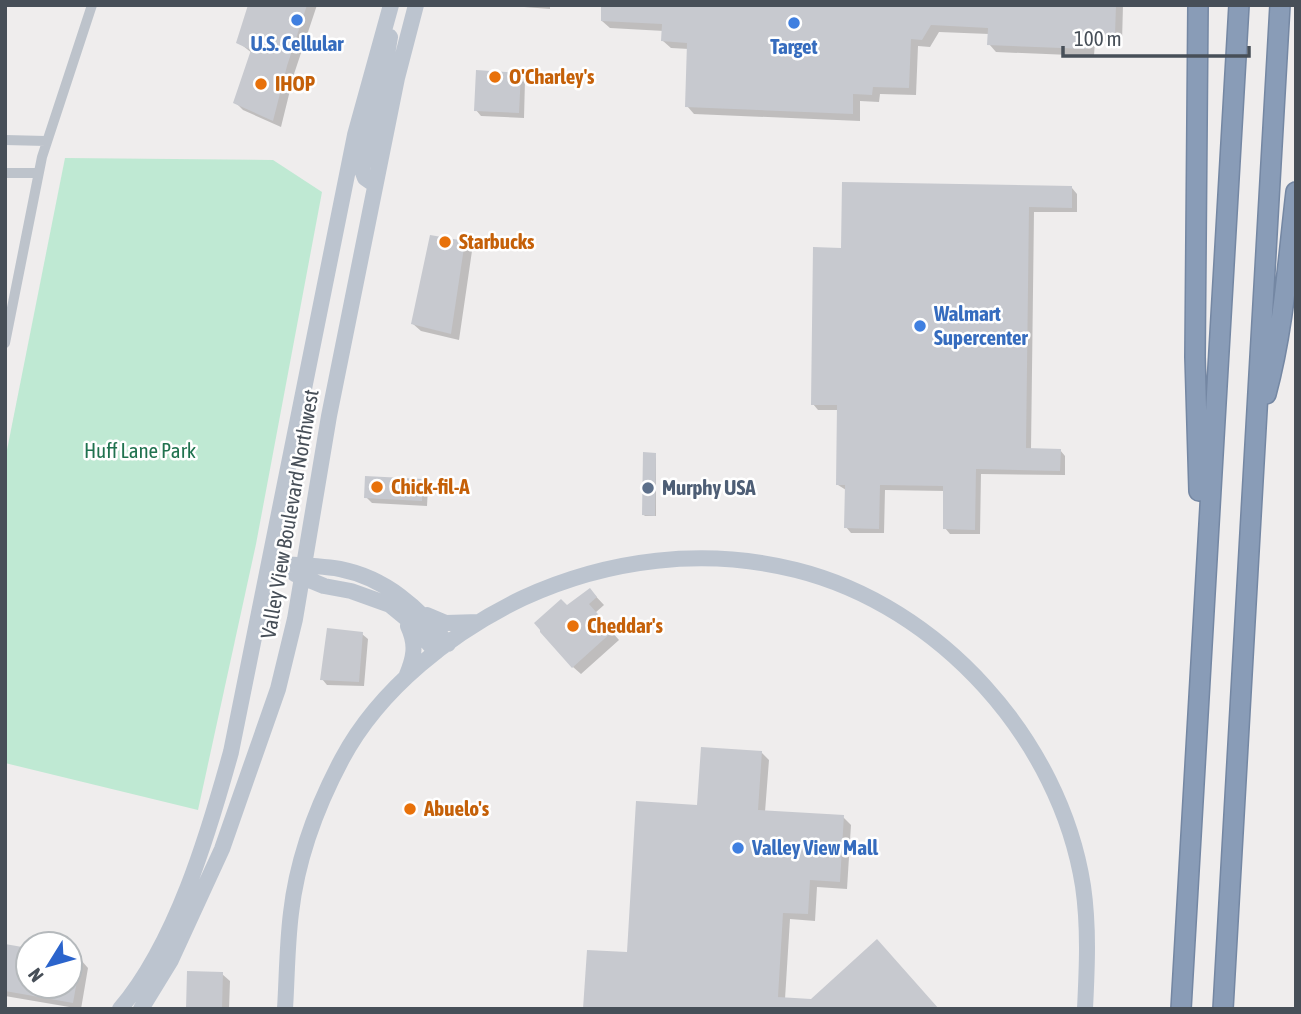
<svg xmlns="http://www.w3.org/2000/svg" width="1301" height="1014" font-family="'Asap Condensed',sans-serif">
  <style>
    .green { fill: #bfe9d3 }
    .shadow { fill: #0003 }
    .building { fill: #c7c9cf }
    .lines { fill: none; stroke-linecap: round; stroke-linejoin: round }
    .highway-casing { stroke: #7487a3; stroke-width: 22 }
    .street { stroke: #bdc3cb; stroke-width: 10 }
    .secondary { stroke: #bcc4cf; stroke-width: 16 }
    .highway { stroke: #899cb7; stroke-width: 19 }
    .shop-dot { fill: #3f7fe0; stroke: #fff; stroke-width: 2.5 }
    .food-dot { fill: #e8710a; stroke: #fff; stroke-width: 2.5 }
    .service-dot { fill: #5c6f8a; stroke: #fff; stroke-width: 2.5 }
    .labels { text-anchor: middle; stroke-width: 5; stroke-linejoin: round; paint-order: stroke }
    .shop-label { font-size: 21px; font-weight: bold; fill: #366cbe; stroke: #fff }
    .food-label { font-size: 21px; font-weight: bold; fill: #c56008; stroke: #fff; text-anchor: start }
    .park-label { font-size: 21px; fill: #20724f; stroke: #fff }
    .service-label { font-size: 21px; font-weight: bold; fill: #4e5e75; stroke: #fff; text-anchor: start }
    .street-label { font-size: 21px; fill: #474f58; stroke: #fff }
  </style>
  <rect width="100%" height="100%" fill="#efeded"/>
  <!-- green -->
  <path class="green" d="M65 158 273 160 322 192 256 544 198 810 5 763V460Z"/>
  <!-- shadow -->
  <path class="shadow" d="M250 5H317L294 74 281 127 243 110 235 102 252 53 238 42Z
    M498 5H550V9Z
    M603 5H1123L1122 42 1095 41 1094 56 996 52 989 44V34L939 32 930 47 918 46 916 95 880 94 879 102 860 101V121L694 114 687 106 689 49 671 48 663 41 664 31 610 28 602 21Z
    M520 74 525 80 524 118 481 116 476 110Z
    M1072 188 1077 194V212H1034L1031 450H1060L1065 456V475L981 474 980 534H950L945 528V491L885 490 884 533H851L846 527V490L838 485 839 410H818L813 404 842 249Z
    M464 243 472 251 459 340 421 331 413 324Z
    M656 454V516H645L644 515Z
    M422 481 428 487 427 506 372 503 366 497Z
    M590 590 604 605 595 613 619 640 581 674 573 667Z
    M362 634 368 639 364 686 327 685 322 679Z
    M761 752 769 760 765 812 843 817 851 825 847 889 817 887 815 921 790 919 785 999 585 1009 629 954 699 807Z
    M5 946 28 950V986H70V958L81 960 88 968 81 1009 5 996Z
    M222 974 230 981 229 1009H188Z"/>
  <!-- building -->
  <path class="building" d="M248 5H307L287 66 273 121 233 103 251 50 236 43Z
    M601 5H1116L1115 35 1088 34 1087 49 987 45 988 28 931 25 922 40 911 39 909 88 873 87 872 95 853 94V114L685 107 687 43 661 41 662 24 601 21Z
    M476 70 521 73 519 113 474 111Z
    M842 182 1072 186V208L1029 207 1026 448 1061 449 1060 471 976 469 975 530 943 529V486L880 485 879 529 844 528 845 485H836L837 405H811L813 247 841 248Z
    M430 235 465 241 451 334 411 324Z
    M643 452 656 453 655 516 642 515Z
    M365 476 423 479 422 501 364 498Z
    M590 588 597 597 589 604 613 631 572 668 540 632V630L534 623 561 599 567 605Z
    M327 628 363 632 359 682 320 680Z
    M701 747 762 751 758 810 844 815 840 882 810 880 808 914 783 913 778 997 811 999 877 939 939 1009H583L587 950 627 952 636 801 697 805Z
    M5 944 28 948V986H70V956L81 958 73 1003 5 991Z
    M187 971 223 972 222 1009H186Z"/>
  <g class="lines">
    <defs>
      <path id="highway" d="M1198 5 1195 357 1199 491
        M1266 394C1284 328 1288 259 1296 192
        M1181 1009 1239 5
        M1223 1009 1280 5"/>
    </defs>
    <!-- highway casing -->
    <use href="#highway" class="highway-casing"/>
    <!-- street -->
    <path class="street" d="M5 140 46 141
      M5 173H38
      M5 343 42 157 92 5"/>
    <!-- secondary -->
    <path class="secondary" d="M375 185 365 178 362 170 380 95 390 37
      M270 564C293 565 317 565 340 569 386 578 419 608 448 644
      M295 574 324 586 351 591 390 605 407 619 436 652
      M427 615 446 623 479 622
      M406 677C414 658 417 645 408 626
      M120 1009C176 943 208 835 231 752L355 135 391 5
      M141 1009 171 960 222 849 278 689 295 619 329 416 397 78 416 5
      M285 1009C287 977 287 945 291 913 297 860 317 806 342 759 380 688 452 632 523 598 608 559 704 547 796 570 940 606 1060 740 1083 886 1089 927 1087 968 1085 1009"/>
    <!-- highway -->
    <use href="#highway" class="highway"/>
  </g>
  <!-- markers -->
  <g class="shop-dot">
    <circle cx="297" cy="20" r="7"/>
    <circle cx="794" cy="23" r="7"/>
    <circle cx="920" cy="326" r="7"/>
    <circle cx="738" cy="848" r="7"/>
  </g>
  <g class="food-dot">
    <circle cx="495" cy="77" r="7"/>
    <circle cx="261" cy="84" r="7"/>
    <circle cx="445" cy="242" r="7"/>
    <circle cx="377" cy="487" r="7"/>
    <circle cx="573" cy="626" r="7"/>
    <circle cx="410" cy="809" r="7"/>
  </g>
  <circle class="service-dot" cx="648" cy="488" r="7"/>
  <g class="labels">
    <!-- shop labels -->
    <g class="shop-label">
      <text x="297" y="51">U.S. Cellular</text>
      <text x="794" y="54">Target</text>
      <text x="934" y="321" text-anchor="start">Walmart<tspan x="934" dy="24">Supercenter</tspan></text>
      <text x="752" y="855" text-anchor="start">Valley View Mall</text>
    </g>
    <!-- food labels -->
    <g class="food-label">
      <text x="509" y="84">O'Charley's</text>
      <text x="275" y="91">IHOP</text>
      <text x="459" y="249">Starbucks</text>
      <text x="391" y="494">Chick-fil-A</text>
      <text x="587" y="633">Cheddar's</text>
      <text x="424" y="816">Abuelo's</text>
    </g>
    <!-- park labels -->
    <g class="park-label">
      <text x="140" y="458">Huff Lane Park</text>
    </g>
    <!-- service labels -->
    <g class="service-label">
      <text x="662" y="495">Murphy USA</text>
    </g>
    <!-- street labels -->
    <g class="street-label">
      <text transform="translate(290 514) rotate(-80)" y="7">Valley View Boulevard Northwest</text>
    </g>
  </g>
  <!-- border -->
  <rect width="1301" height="1014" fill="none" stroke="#474f58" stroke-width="14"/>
  <!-- north arrow -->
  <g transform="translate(49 965) rotate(233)"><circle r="33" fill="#ffffff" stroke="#b5b9bc" stroke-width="2"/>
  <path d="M0-5L12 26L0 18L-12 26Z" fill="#2b64cc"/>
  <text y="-10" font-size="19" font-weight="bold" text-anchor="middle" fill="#474f58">N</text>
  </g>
  <!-- scale -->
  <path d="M1063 46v10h186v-10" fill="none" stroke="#474f58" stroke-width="3.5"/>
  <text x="1074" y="46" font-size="21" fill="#474f58" stroke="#ffffff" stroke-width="5" paint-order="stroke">100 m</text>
</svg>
